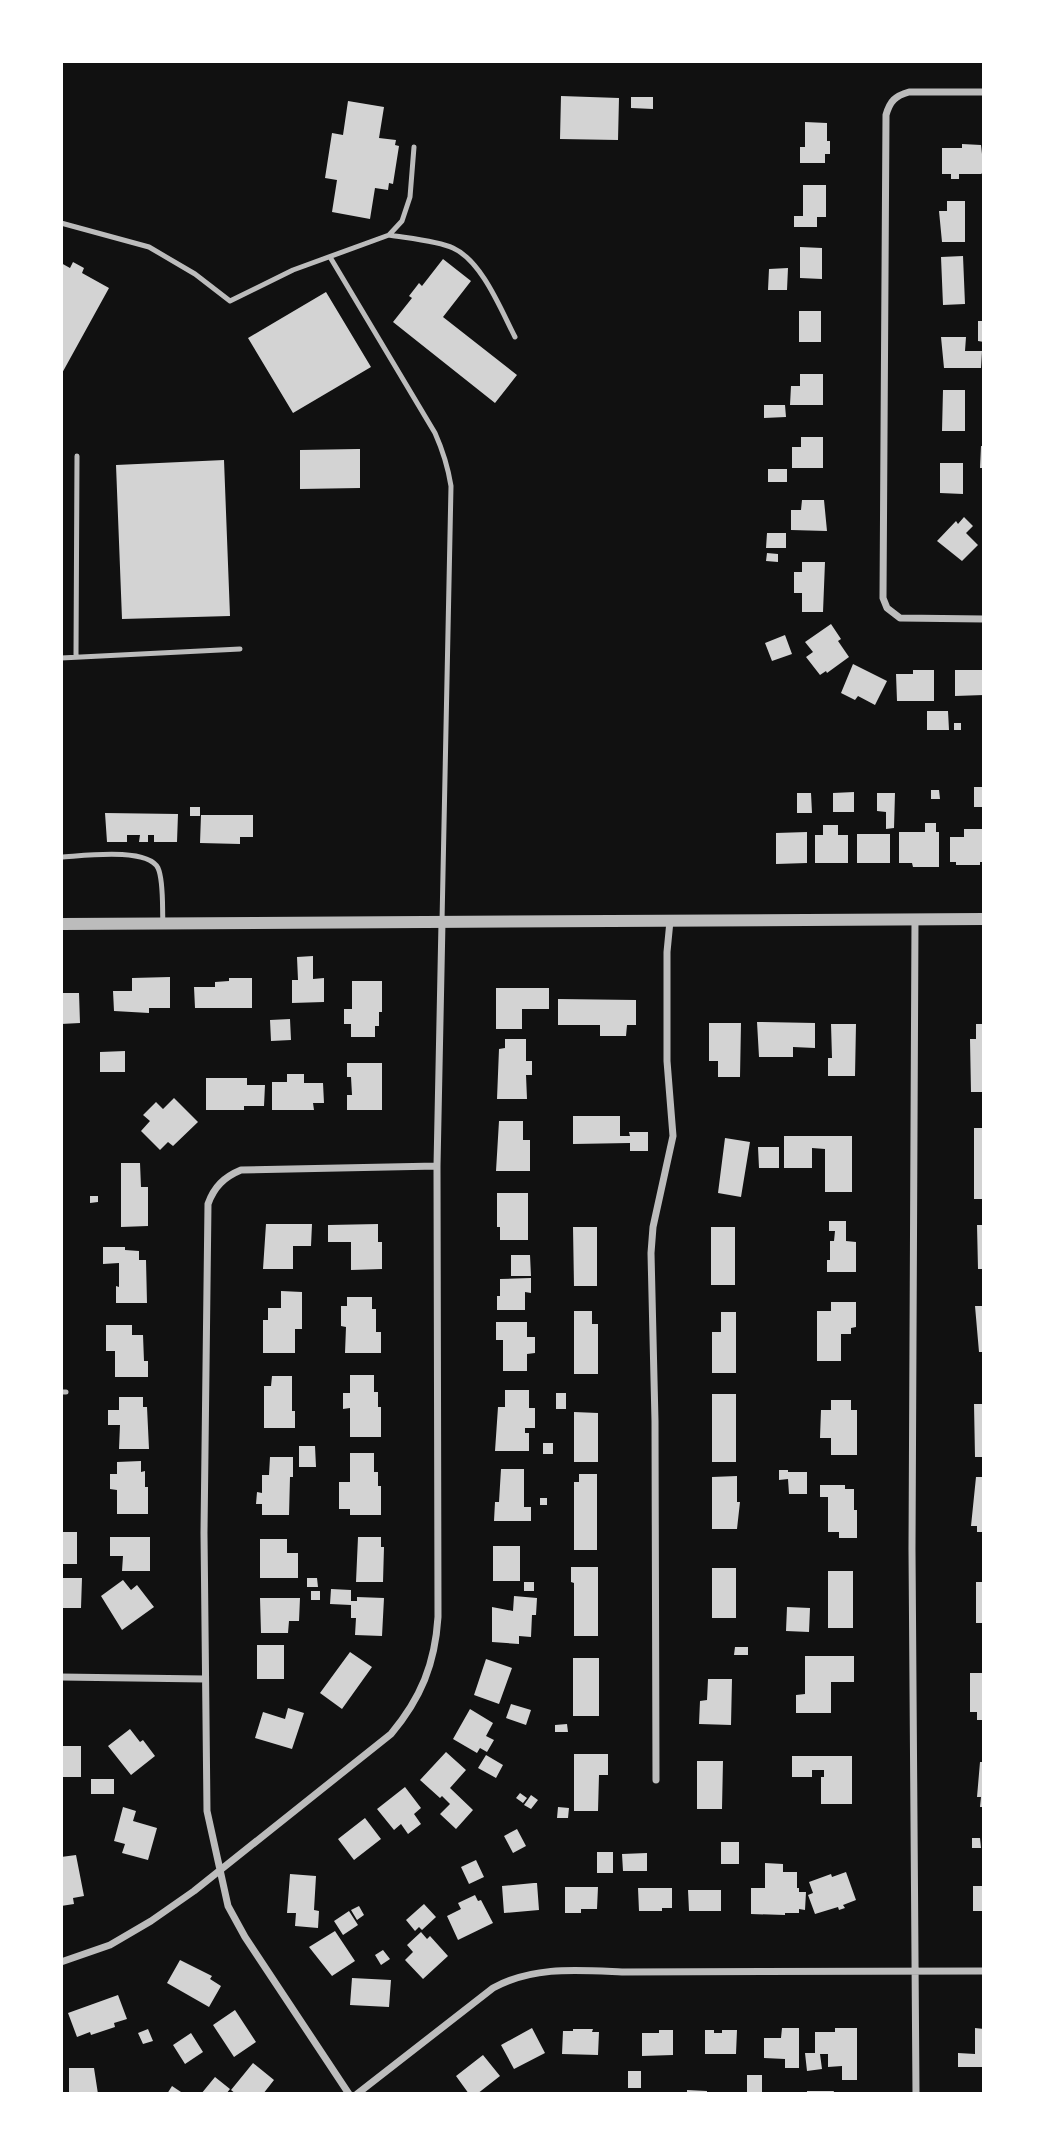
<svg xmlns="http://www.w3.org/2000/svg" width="1045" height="2155" font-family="'Roboto Condensed',sans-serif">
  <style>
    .building { fill: #d3d3d3 }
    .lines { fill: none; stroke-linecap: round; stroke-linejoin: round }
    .service { stroke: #bcbcbc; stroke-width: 5 }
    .minor { stroke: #bcbcbc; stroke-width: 7 }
    .tertiary { stroke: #bcbcbc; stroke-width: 12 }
  </style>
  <rect width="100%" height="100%" fill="#111"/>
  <!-- building -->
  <path class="building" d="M561 96 619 98 618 140 560 139Z
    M631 97H653V109L631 108Z
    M348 101 384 107 379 138 396 140 395 145 399 146 393 184 389 183 388 190 375 188 370 219 332 212 337 180 325 178 332 133 343 135Z
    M805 122 827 123V141H830V154H825V163H800V147H805Z
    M962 144 981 145 984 172 981 174H959V179H951V174H942V148H962Z
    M803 185H826V217H817V227H794V216H803Z
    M947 201H965V242H942L939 211H947Z
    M800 247 822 248V279L800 278Z
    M963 256 965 304 943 305 941 257Z
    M443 259 471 281 443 317 517 375 495 403 393 322 412 298 409 296 416 287 419 283 422 286Z
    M73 262 84 268 82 273 109 288 61 375V263L70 268Z
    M788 268 787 290H768L769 269Z
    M326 292 371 367 293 413 248 338Z
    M799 311H821V342H799Z
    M978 321H984V342L978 341Z
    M941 337H966L965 351H982L981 368H944Z
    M800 374H823V405H790L791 386H800Z
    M943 390H965V431H942Z
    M764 405H785L786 417 764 418Z
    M801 437H823V468H792V447H801Z
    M981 446H984V468H980Z
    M358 449H360V488L300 489V450Z
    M224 460 230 616 122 619 116 465Z
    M940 463H963V494L940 493Z
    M768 469H787V482H768Z
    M802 500H824L827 531 791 530V510H801Z
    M964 517 973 526 966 533 978 545 962 561 937 541 956 521 958 524Z
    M767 533H786V548H766Z
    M767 553 778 554V562L766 561Z
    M802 562H825L823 612H802V593H794V572H802Z
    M831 624 841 639 838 641 849 657 827 673 826 671 820 675 806 657 813 652 805 642Z
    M785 635 792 654 772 661 765 643Z
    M853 664 887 681 875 705 858 696 855 700 841 693Z
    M913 670H934V701H897L896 674H913Z
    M955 670H984V695L955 696Z
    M927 711H948L949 730H927Z
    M954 723H961V730H954Z
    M974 787H984V807H974Z
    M931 790H939L940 799H931Z
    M854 792V812H833V793Z
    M797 793H811L812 813H797Z
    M877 793H895L894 828 886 829V812L877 811Z
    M190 807H200V816H190Z
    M105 813 178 814 177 842H154V835H148V842H139L140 835H127V842H107Z
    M201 815H253V837H240V844L200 843Z
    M925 823H936V832H939V867H913L912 863H899V832H925Z
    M823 825H838V835H848V863H815V835H823Z
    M964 829H984V862H980V865H956V862H950V837H964Z
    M807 832V863L776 864V833Z
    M857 834H890V863H857Z
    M313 956V979L324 978V1002L292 1003V980H298L297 957Z
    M170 977V1008H149V1013L114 1011 113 991H132V978Z
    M229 978H252V1008H195L194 987H215V982L229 981Z
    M352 981H382V1012H379V1026H375V1037H351V1024H344V1009H352Z
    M496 988H549V1009H522V1029H496Z
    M61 993H79L80 1023 61 1024Z
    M558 999 636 1000V1025H627L626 1036H600V1025H558Z
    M290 1019 291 1040 271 1041 270 1020Z
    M757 1022 815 1023V1048L793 1047V1057H759Z
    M709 1023H741L740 1077H718V1061H709Z
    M831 1024H856L855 1076H828V1058H832Z
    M976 1024H984V1092H971L970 1039H976Z
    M505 1039H526V1061H532V1075H526L527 1099H497L499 1049 505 1048Z
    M125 1051V1072H100V1052Z
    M347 1063H382V1110H347V1095H352L351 1077H347Z
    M287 1074H304V1083H323L324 1103H313L314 1110H272V1082H287Z
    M206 1078H247V1085H265L264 1106H244V1110H206Z
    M174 1098 198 1122 173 1146 168 1142 160 1150 141 1131 150 1121 143 1115 156 1102 163 1109Z
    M573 1116H620V1136H630L629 1132H648V1151H630V1143L573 1144Z
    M499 1121H523V1140H530V1171H496Z
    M974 1128H984V1199H974Z
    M784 1136H852V1192H825V1149L812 1148V1168H784Z
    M725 1138 750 1142 741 1197 718 1193Z
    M758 1147H779V1168H759Z
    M121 1163H140L141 1187H148V1226L121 1227Z
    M497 1193H528V1240H500V1227H497Z
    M90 1196H98V1202L90 1203Z
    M829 1221H846V1241L856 1242V1272H827V1260H830V1241H834L835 1231H829Z
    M266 1224H312L311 1246H293V1269H263Z
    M378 1224V1242H382V1269L351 1270V1242H328V1225Z
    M977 1225H984V1269H978Z
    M573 1227H597V1286H574Z
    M711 1227H735V1285H711Z
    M103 1247H125V1250L139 1251V1260H146L147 1303H116V1286L119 1287V1263L103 1264Z
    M511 1255H530L531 1276H511Z
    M531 1278V1293L525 1292V1310H497V1296H500V1279Z
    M281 1291 302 1292V1329H295V1353H263V1320H268V1308H281Z
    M347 1297H372V1309H376V1332H381V1353H345L346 1327 341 1326V1306H347Z
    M831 1302H856V1327L851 1328V1334H841V1361H817V1311H831Z
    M975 1306H984V1352H979Z
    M574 1311H592V1324H598V1374H574Z
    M721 1312H736V1373H712V1332H721Z
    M496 1322H527V1337H535V1353L527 1354V1371H503V1340H496Z
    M106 1325H132V1335H143L144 1361H148V1377H115V1351H106Z
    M350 1375H374V1392H378V1407H381V1437H350V1408L343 1409V1393H350Z
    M272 1376H292V1411H295V1428H264V1386H271Z
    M505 1390H529V1408H535V1428H525V1433H529V1451H495L498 1407H505Z
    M556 1393H566V1409H556Z
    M712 1394H736V1462H712Z
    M119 1397H143V1407H147L149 1449H119L120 1425H108V1410H119Z
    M831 1400H851V1410H857V1455H831V1438H820L821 1410H831Z
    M974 1404H984V1457H975Z
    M574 1412 598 1413V1462H574Z
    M543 1443H553V1454H543Z
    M299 1446H315L316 1467H299Z
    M350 1453H374V1472H378V1486H381V1515H350V1509H339V1482H350Z
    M270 1457H293V1477H290L289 1515H262V1504H256L257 1492 262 1493V1475H269Z
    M141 1461V1472L145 1471V1487H148V1514H117V1490L110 1489V1474H117V1462Z
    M501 1469H524V1507H531V1521H494L495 1502H499Z
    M779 1470H788V1472H807V1494H789L788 1479 779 1480Z
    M579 1474H597V1550H574V1482H579Z
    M737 1476V1502H740L737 1529H712V1477Z
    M976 1477H984V1532H977V1526H971Z
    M820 1485H845V1489H854V1510H857V1538H839V1532H828V1497H820Z
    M540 1498H547V1505H540Z
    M61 1532H77V1564H61Z
    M110 1537H150V1571H122L123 1556H110Z
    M358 1537H381V1547H384L383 1582H356Z
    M260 1539H287V1553H298V1578H260Z
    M493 1546H520V1581H493Z
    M571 1567H598V1636H574V1583L571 1582Z
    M712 1568H736V1618H712Z
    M828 1571H853V1628H828Z
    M61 1578H82L81 1608H61Z
    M307 1578H317L318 1587H307Z
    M123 1580 131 1590 137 1585 154 1607 122 1630 101 1596Z
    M524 1582H534V1591H524Z
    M976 1582H984V1623H976Z
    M331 1589 351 1590V1601H357V1597L384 1598 382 1636 355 1635 356 1618H351V1605L330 1604Z
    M311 1591H320V1600H311Z
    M514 1596 537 1598 536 1615H532L531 1637 519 1636V1644L492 1642V1607L513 1611Z
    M260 1598H300L299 1621H289L288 1633H261Z
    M787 1607 810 1608 809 1632 786 1631Z
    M257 1645H284V1679H257Z
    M735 1647H748V1655H734Z
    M350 1652 372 1667 342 1709 320 1693Z
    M805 1656H854V1682H831V1713H796V1695L805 1694Z
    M573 1658H599V1716H573Z
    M486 1659 512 1668 499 1704 474 1695Z
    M970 1673H984V1720H977V1712H970Z
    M708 1679H732L731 1725 699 1724 700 1701 707 1700Z
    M511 1704 531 1710 526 1725 506 1718Z
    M288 1708 304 1713 292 1749 255 1738 263 1712 285 1719Z
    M470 1709 493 1723 486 1736 494 1740 487 1752 480 1748 477 1753 453 1739Z
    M567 1724 568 1732H555V1725Z
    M130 1729 140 1742 143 1740 155 1756 131 1775 108 1746Z
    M61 1746H81V1777H61Z
    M446 1752 466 1770 450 1788 473 1810 456 1829 440 1814 450 1804 442 1796 440 1798 420 1780Z
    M574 1754H608V1775H599L598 1811H574Z
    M486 1755 503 1765 496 1778 478 1768Z
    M792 1756H852V1804H821V1777H824V1770H812V1777H792Z
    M697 1761H723L722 1809H697Z
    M980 1762H984V1807H980L981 1797H977Z
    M91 1779H114V1794H91Z
    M405 1787 421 1808 414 1814 421 1824 408 1834 401 1824 394 1830 377 1809Z
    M520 1793 527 1798 523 1803 516 1798Z
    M531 1795 538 1800 531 1809 524 1805Z
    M123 1807 136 1811 133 1821 157 1828 148 1860 122 1853 125 1844 114 1841Z
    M558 1807 569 1808 568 1818H557Z
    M365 1818 381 1839 354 1860 338 1839Z
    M517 1829 526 1846 513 1853 504 1836Z
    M972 1838H980L981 1848H972Z
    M721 1842H739V1864H721Z
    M597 1852H613V1873H597Z
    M647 1853V1871H623L622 1854Z
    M76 1855 84 1896 73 1898 74 1904 61 1906V1857Z
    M476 1860 484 1877 469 1884 461 1867Z
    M765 1863 783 1864V1872H797V1888H799V1892H806L805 1910 799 1909V1913H785V1915L751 1914V1888H765Z
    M846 1872 856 1900 843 1905 845 1908 839 1910 838 1907 815 1914 808 1895 813 1893 809 1882 831 1874 832 1877Z
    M290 1874 316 1876 314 1910 319 1911 318 1928 295 1926 296 1913H287Z
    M534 1883H537L539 1910 504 1913 502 1886Z
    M973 1886H984V1911H973Z
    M565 1887H598L597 1909H581V1913H565Z
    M638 1888H672V1908H662V1911H639Z
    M688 1890H721V1911H689Z
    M475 1895 478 1901 481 1900 493 1923 458 1940 447 1916 461 1909 458 1903Z
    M424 1904 436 1917 422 1930 419 1927 415 1931 406 1920Z
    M359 1906 364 1915 357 1920 351 1910Z
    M349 1911 358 1925 343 1935 334 1921Z
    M335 1931 355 1961 332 1976 309 1947Z
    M421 1932 427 1939 430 1936 448 1956 423 1979 405 1960 413 1952 407 1945Z
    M383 1950 390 1959 381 1965 375 1955Z
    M180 1960 212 1976 210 1979 221 1986 209 2007 167 1983Z
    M352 1978 391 1980 389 2007 350 2005Z
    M118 1995 127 2019 114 2023 115 2027 91 2035 90 2032 77 2037 68 2013Z
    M235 2010 256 2042 234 2057 213 2025Z
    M532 2028 545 2053 514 2069 501 2045Z
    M782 2028H799V2068H785V2059L764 2058V2038H781Z
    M835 2028H857V2080H842V2066L828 2067V2054H820L822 2069 807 2071 805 2053H815V2032H835Z
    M975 2028 984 2029V2067H958V2053L975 2054Z
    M148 2029 153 2041 143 2044 138 2033Z
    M573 2029H593L592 2032H599L598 2055 562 2054 563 2031H573Z
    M659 2030H673V2055L642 2056V2033H659Z
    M705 2030H714V2033H722V2030H737L736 2054H705Z
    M191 2033 203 2052 185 2064 173 2045Z
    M483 2055 500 2076 477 2094H469L456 2076Z
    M253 2063 274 2080 263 2094H236L231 2090Z
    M69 2068H94L98 2094H69Z
    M628 2071H641V2088H628Z
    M747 2075H762V2094H747Z
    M215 2077 230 2089 226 2094H201Z
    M172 2086 184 2094H167Z
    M687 2090 707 2091V2094H687Z
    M807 2091H834L833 2094H807Z"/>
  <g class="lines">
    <!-- service -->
    <path class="service" d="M61 223 149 247 195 274 230 301 293 270 389 235 402 221 410 197 414 147
      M389 235C406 238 438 241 453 248 482 261 501 310 515 337
      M330 257 435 433C443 451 448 467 451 486L442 922
      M76 657 77 456
      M61 658 240 649
      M61 857C82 856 147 847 158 868 164 881 162 910 163 924
      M61 1392H66"/>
    <!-- minor -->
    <path class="minor" d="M984 92H909C895 96 890 101 886 115L883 598 887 608 900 618 984 619
      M915 920 912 1549 916 2094
      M61 1677 204 1679
      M656 1780 655 1421 651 1253 653 1227 673 1136 667 1061V952L670 921
      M61 1962 110 1945 151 1921 194 1891 391 1734C421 1698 435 1664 438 1617L437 1166 442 922
      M349 2094 245 1937 228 1906 207 1811 204 1533 208 1204C214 1187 224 1177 241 1170L437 1166
      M357 2094 493 1988C533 1966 577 1970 622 1972L984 1971"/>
    <!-- tertiary -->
    <path class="tertiary" d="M61 924 984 919"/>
  </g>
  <!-- border -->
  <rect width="1045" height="2155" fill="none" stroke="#ffffff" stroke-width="126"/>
</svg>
